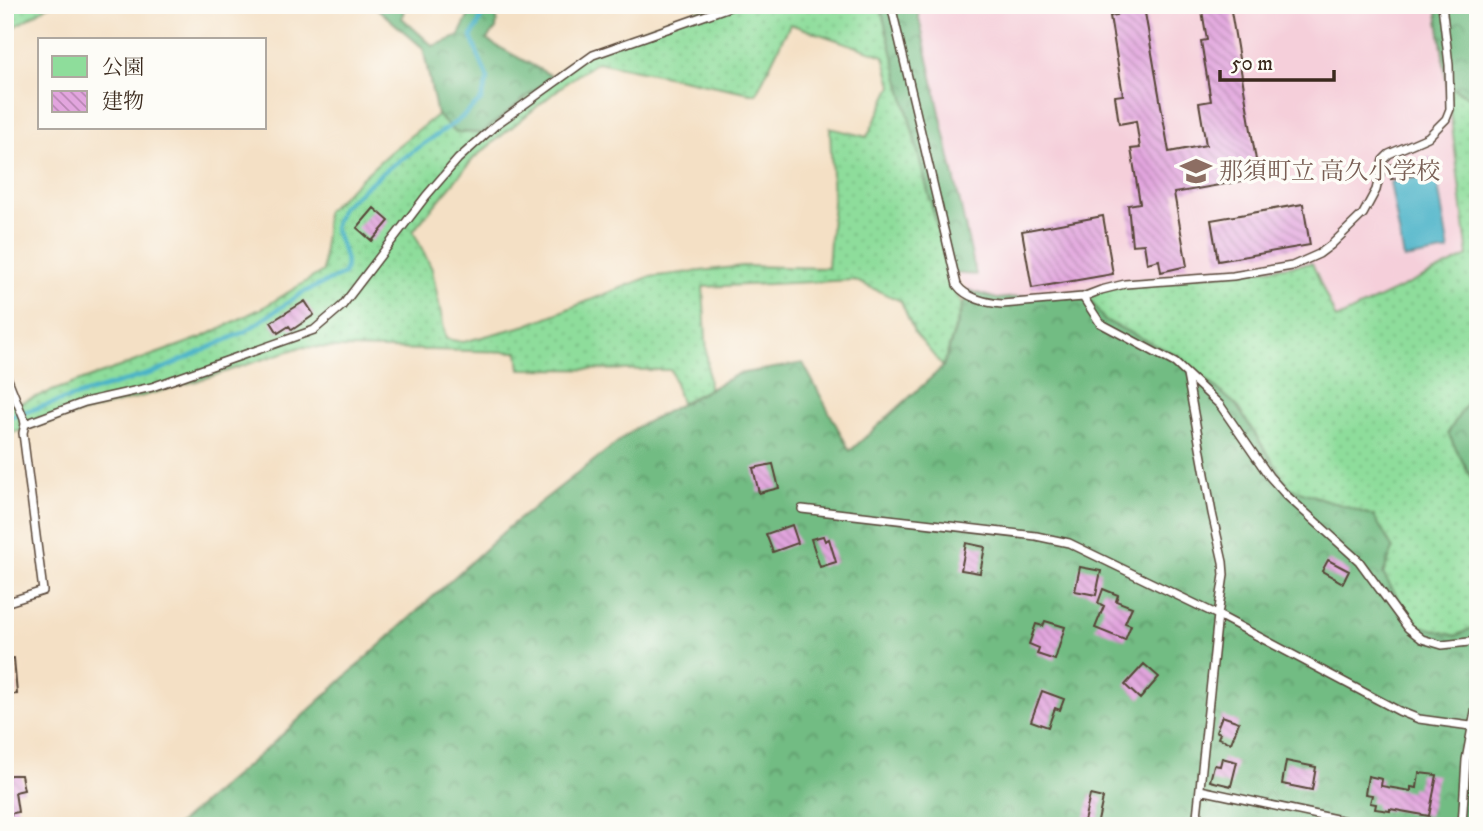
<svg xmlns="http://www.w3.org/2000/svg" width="1483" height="831" font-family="'IM FELL DW Pica','Noto Serif JP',serif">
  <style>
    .built { fill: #f5cfda }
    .green { fill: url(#green-dots); stroke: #64845c; stroke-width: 2; fill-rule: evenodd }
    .forest { fill: url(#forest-crowns); stroke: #567350; stroke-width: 2 }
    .water { fill: #49b2c8; stroke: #426e73; stroke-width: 2 }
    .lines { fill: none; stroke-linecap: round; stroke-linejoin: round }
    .stream { stroke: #49b2c8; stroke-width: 4.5 }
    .building { fill: url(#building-back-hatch) }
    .service-casing { stroke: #574537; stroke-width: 10 }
    .service { stroke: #fff; stroke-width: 7 }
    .labels { text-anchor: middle; stroke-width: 7; stroke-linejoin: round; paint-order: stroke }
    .education-label { font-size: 24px; fill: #785e54; stroke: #fdfcf7; text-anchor: start }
  </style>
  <defs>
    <pattern id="green-dots" width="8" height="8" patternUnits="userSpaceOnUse" patternTransform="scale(1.75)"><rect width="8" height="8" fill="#8edd9b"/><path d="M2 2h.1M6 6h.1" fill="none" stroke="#7bbe85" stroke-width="1.8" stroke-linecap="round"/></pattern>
    <pattern id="forest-crowns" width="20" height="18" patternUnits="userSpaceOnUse" patternTransform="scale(1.75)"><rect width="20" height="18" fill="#72bc83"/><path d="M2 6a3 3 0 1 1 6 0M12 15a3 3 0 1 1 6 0" fill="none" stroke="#5f996b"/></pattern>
    <pattern id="building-back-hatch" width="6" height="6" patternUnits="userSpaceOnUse" patternTransform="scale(1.75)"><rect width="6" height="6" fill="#e2a5de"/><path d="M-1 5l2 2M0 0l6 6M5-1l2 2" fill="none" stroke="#b887b3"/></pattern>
  </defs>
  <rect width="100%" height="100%" fill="#fdfcf7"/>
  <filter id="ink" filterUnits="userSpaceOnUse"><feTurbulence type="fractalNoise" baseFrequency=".0143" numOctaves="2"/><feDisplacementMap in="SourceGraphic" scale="14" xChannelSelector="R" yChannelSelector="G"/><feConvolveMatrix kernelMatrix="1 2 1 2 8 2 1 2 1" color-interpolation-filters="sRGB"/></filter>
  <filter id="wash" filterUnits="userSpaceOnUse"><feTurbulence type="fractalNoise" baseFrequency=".00686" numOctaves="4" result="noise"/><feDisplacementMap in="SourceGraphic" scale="28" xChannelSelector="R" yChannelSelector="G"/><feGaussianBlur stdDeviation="1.57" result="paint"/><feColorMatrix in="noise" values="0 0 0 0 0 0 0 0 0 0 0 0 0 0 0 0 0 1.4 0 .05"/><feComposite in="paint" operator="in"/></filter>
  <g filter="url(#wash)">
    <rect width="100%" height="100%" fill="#f4e0c5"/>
    <!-- built -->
    <path class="built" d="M896 5H1436L1469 256 1336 320 1233 273 1124 281 1085 291 997 299 968 290 960 281Z"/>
    <!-- green -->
    <path class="green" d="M5 5H50L5 33Z
      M717 5H880L949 273 962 305 943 367 914 332 901 301 854 280 703 287 709 389 681 403 671 370 520 369 518 352 301 347 200 380 5 435V387L13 405 203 337 264 307 323 271 326 211 390 152 437 115 455 132 482 133 580 54 674 17ZM790 24 884 56 892 86 867 137 830 128 833 202 828 268 743 266 649 277 527 325 463 342 446 339 432 269 413 231 474 158 566 83 597 62 756 94Z
      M1447 85 1478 102V385L1448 433 1478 491V625L1456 636 1414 625 1383 574 1374 516 1290 488 1236 405 1180 357 1104 320 1085 291 1124 281 1233 273 1312 263 1336 319 1468 256Z"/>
    <!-- forest -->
    <path class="forest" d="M373 5H405L402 18 433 46 458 37 474 5H498L496 29 486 40 552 76 482 133 455 132 437 115 423 48Z
      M880 5H916L976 275 949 273Z
      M1436 5H1478V102L1447 85Z
      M968 290 997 299 1085 291 1104 320 1180 357 1236 405 1290 488 1374 516 1393 549 1383 574 1414 624 1456 636 1478 625V826H176L272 744 510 526 637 427 738 374 803 363 850 451 943 367Z
      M1478 385V491L1448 433Z"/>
    <!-- water -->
    <path class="water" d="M1436 174 1449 251 1404 259 1390 182Z"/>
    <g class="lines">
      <!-- stream -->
      <path class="stream" d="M5 418 158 371 246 331 302 293 344 274C350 257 339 243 334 227L342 207 387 169 460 119 481 100 488 79 471 37 478 25 485 5"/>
    </g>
    <g id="blocks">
      <!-- building -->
      <path class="building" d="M1201 5H1230L1259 178 1174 193 1187 266 1161 272 1159 260 1147 263 1144 244 1132 245 1128 205 1140 203 1131 149 1140 148 1136 121 1119 124 1115 96 1123 95 1110 16 1117 15 1116 12 1144 7 1169 152 1206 145 1199 103 1211 101 1201 41 1207 40Z
        M1432 157 1434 172 1391 179 1389 165Z
        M1303 204 1310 245 1218 261 1211 220Z
        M374 208 389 221 372 241 357 228Z
        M1103 216 1113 274 1032 288 1022 231Z
        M305 301 314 315 292 330 289 326 278 333 271 322Z
        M773 464 779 488 759 493 753 468Z
        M792 525 798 543 773 552 766 534Z
        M823 536 825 541 829 539 836 562 820 567 811 539Z
        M966 543 985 547 980 573 961 570Z
        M1328 560 1349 571 1343 583 1322 571Z
        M1080 567 1101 571 1096 595 1075 591Z
        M1103 589 1118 595 1116 601 1132 607 1125 623 1131 625 1125 640 1095 628 1104 606 1098 603Z
        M1045 621 1065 627 1055 660 1037 654 1039 648 1029 644 1036 624 1043 626Z
        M14 658 17 694 5 695V659Z
        M1144 664 1159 677 1140 699 1125 685Z
        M1042 691 1064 699 1060 710 1055 708 1048 727 1031 721Z
        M1222 716 1239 722 1231 743 1218 738 1220 733 1216 731Z
        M1222 758 1237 762 1231 786 1210 781 1214 765 1220 766Z
        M1286 761 1316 767 1312 790 1282 784Z
        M1419 773 1437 775 1429 816 1390 809V811L1375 809 1376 804 1370 803 1372 795 1365 794 1368 776 1382 779 1381 786 1411 791V787L1417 788Z
        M11 775H21L24 790 15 792 18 812 5 815V776Z
        M1090 795 1103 798 1097 826H1083Z"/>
    </g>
  </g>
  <g filter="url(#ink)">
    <use href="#blocks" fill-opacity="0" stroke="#574537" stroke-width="2"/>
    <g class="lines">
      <defs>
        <path id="service" d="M891 5 957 285C966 298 987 303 1002 304L1083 297 1100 323 1175 363 1220 405 1269 476 1286 495 1359 561 1408 628 1422 639 1442 645 1478 641
          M1083 297 1101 290 1125 284 1233 276 1292 266 1319 254 1331 245 1363 214 1376 190 1383 160 1389 154 1428 137 1446 119 1450 109 1449 65 1442 5
          M5 372 24 419 25 424 23 433 43 591 5 603
          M1187 375 1212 513 1223 562 1224 575 1218 615 1196 826
          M25 424 85 402 152 387 314 330 342 306 426 196 458 159 497 124 593 55 735 5
          M802 509 1036 536 1069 543 1218 615 1399 711 1419 719 1478 727
          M1200 790 1369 826
          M1462 826 1466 760 1478 696"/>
      </defs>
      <!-- service casing -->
      <use href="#service" class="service-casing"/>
      <!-- service -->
      <use href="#service" class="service"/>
    </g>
  </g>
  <!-- icons -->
  <defs>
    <symbol id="school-bare" viewBox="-9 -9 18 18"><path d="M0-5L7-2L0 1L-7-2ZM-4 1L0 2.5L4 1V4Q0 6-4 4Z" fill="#8d6e63" stroke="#fdfcf7" stroke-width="2.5" paint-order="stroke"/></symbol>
  </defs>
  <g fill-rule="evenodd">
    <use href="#school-bare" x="1174" y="149" width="44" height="44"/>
  </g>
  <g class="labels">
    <!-- education labels -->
    <g class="education-label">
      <text x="1219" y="179">那須町立 高久小学校</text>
    </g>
  </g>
  <!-- margin -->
  <rect width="1483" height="831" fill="none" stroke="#fdfcf7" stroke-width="28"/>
  <!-- legend -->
  <rect x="38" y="38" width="228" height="91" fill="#fdfcf7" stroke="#afa8a0" stroke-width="2"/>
  <rect x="52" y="56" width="35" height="21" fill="#8edd9b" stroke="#afa8a0" stroke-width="2"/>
  <text x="102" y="74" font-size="21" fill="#3b2a1e">公園</text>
  <rect x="52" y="91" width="35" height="21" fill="url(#building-back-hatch)" stroke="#afa8a0" stroke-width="2"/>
  <text x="102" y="108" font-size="21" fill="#3b2a1e">建物</text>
  <!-- scale -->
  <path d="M1220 70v10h114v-10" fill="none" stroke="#3b2a1e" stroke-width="3.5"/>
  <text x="1231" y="70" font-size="21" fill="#3b2a1e" stroke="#fdfcf7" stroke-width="5" paint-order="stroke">50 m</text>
</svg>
